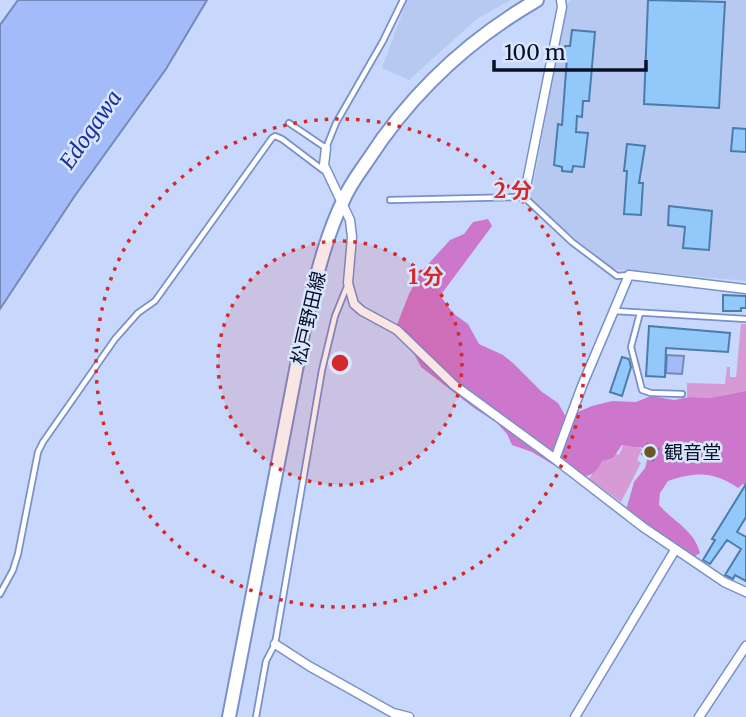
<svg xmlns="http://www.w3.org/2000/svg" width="746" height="717" font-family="Merriweather,'Noto Sans JP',serif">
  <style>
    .built { fill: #b7c8f1 }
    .green { fill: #d69bd5 }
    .forest { fill: #cd77cc }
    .water { fill: #a3bbf9; stroke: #7588ba; stroke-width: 2 }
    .building { fill: #93c8fa; stroke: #4b7dab; stroke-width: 2 }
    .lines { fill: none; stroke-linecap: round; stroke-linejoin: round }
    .lane-casing { stroke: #7990c9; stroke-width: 8 }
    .street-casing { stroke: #7990c9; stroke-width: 11 }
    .primary-casing { stroke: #7990c9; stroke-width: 16 }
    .lane { stroke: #fff; stroke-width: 4.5 }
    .street { stroke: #fff; stroke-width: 8 }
    .primary { stroke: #fff; stroke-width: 12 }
    .ring { fill: none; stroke: #d62828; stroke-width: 3.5; stroke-dasharray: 3.5 7 }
    .poi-dot { fill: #6a5725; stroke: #dae5fe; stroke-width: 2.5 }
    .labels { text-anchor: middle; stroke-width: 5; stroke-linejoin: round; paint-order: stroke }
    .street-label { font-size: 19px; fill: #091026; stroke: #dae5fe }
    .poi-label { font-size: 19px; fill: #091026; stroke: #dae5fe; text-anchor: start }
    .water-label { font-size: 21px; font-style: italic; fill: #1c32a3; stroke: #dae5fe }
    .centre { fill: #d62828; stroke: #dae5fe; stroke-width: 3.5 }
    .ring-label { font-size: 21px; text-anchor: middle; font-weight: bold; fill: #d62828; stroke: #dae5fe; stroke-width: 5; stroke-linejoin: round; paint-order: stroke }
  </style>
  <rect width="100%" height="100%" fill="#c8d8fd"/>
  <!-- built -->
  <path class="built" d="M407 0H511L478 18 409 80 382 68Z
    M571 0H746V281L613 269 530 201 568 2Z"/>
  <!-- green -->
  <path class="green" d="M741 324H746V391L709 398 687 397V383L725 384 727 367H730V377H736Z
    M625 441 642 449 637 460 641 463 621 502 589 479 606 449 619 455Z"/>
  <!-- forest -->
  <path class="forest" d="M488 219 492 226 440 296 454 314 468 324 479 344 503 355 514 364 542 392 558 403 566 417 592 406 612 401 636 402 651 396 674 400 690 397 709 398 746 391V485L743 484 738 488C713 471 696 472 668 481L660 493 659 505C673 521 695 531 700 553L692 558 626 510 634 482 645 468 647 461 644 448 622 445 613 458 602 461C597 473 589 476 577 479L532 452 512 445 507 434 497 423 474 408 421 367 412 350 396 336 395 330 409 294 421 272 450 240 464 234 473 222Z"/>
  <!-- water -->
  <path class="water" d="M18 0H207L166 69 74 197 0 309V25Z
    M667 355 684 356 682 374 666 373Z"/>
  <!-- building -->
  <path class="building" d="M648 0 725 2 719 108 644 104Z
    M572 30 595 32 589 101H583L582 117 577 116 576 132 588 133 584 167 573 166 572 172 562 171V167L554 165 558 124 562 125 567 58H564L565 46H570Z
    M733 128 746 129V152L731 151Z
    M627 144 645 146 639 183H643L641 215 624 214 627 171H624Z
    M669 206 712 211 709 250 683 248 685 227 668 225Z
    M723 295 746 296V308H741V311H723Z
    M649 326 730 333 728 352 666 348 665 377 646 376Z
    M622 357 629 359 631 367 622 396 610 392Z
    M647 444 658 449 653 460 642 454Z
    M746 484V517L737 532 746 537V581L735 575 733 579 725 575 741 549 727 540 710 564 703 560 715 540 712 539Z"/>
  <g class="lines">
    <defs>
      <path id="lane" d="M289 123 326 148 336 123 383 41 403 0
        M390 200 524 197 572 242 617 276 629 275
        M615 311 746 319
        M640 313 631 347 642 390 651 393 682 394
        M0 594 13 570 18 554 38 452 43 442 115 339 138 313 155 301 272 138 275 136 282 139 323 170
        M256 717 266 661 275 644 322 370 335 316 348 284"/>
      <path id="street" d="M326 148 324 165 350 220 352 237 348 283 354 304 362 311 397 330 454 385 555 459 643 527 724 582 746 592
        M524 197 562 7 561 0
        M555 459 582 386 629 275 746 289
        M275 644 309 666 393 713 409 717
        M575 717 675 550
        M699 717 746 646"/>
      <path id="primary" d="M229 717 307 313C317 275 326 236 343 201 349 186 359 173 368 160 412 92 468 40 537 0"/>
    </defs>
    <!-- lane casing -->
    <use href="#lane" class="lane-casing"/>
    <!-- street casing -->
    <use href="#street" class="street-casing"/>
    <!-- primary casing -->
    <use href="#primary" class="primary-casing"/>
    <!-- lane -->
    <use href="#lane" class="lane"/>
    <!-- street -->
    <use href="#street" class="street"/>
    <!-- primary -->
    <use href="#primary" class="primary"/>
  </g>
  <!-- distance rings -->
  <circle cx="340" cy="363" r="122" fill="#d62828" fill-opacity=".12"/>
  <g class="ring">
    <circle cx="340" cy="363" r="122"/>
    <circle cx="340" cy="363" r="244"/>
  </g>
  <!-- markers -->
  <circle class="poi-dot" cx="650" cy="452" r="7"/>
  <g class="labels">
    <!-- street labels -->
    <g class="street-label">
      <text transform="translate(308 318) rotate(-77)" y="7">松戸野田線</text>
    </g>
    <!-- poi labels -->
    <g class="poi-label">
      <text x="664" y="459">観音堂</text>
    </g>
    <!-- water labels -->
    <g class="water-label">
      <text transform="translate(91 130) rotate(-55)" y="7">Edogawa</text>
    </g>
  </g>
  <circle cx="340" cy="363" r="10" class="centre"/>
  <g class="ring-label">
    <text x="513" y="198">2 分</text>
    <text x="426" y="284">1 分</text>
  </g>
  <!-- scale -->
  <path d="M494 60v10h152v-10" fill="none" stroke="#091026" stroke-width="3.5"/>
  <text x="504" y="60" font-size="21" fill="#091026" stroke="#dae5fe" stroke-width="5" paint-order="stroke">100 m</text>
</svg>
